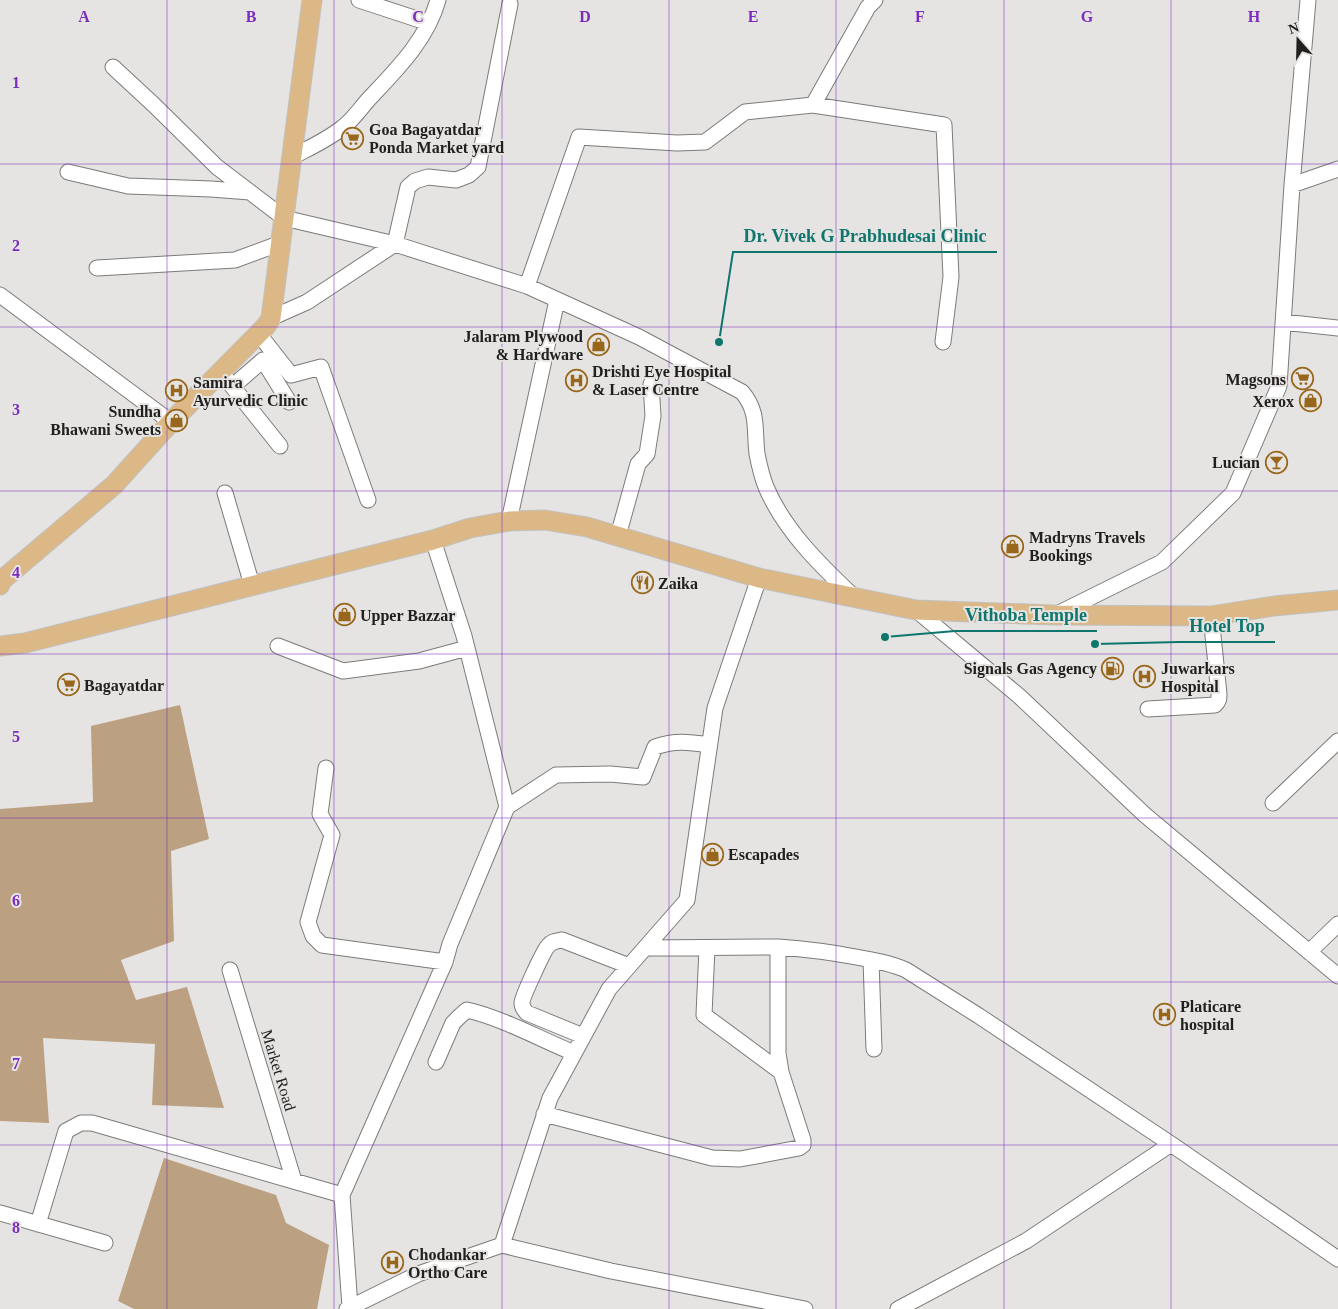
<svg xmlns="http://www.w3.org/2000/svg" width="1338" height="1309" font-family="Georgia,serif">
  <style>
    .forest { fill: #bba182 }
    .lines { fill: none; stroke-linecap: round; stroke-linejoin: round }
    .minor-casing { stroke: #7d7b79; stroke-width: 17 }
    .major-casing { stroke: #c1c1c0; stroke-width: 21 }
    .minor { stroke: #fff; stroke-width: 15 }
    .major { stroke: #dcb886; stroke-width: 19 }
    .grid { fill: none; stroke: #7b2cbf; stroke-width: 1; stroke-opacity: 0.55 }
    .labels { text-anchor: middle; stroke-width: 4; stroke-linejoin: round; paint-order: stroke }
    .poi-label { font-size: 16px; font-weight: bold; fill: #21201f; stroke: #e6e4e2; text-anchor: start }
    .street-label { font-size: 16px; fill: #21201f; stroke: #e6e4e2 }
    .grid-label { font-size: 16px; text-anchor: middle; font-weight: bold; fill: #7b2cbf; stroke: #e6e4e2; stroke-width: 4; stroke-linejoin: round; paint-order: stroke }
    .leader { fill: none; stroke: #0f766e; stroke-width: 2 }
    .callout-dot { fill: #0f766e; stroke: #e6e4e2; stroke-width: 2 }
    .callout-label { font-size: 18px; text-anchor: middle; font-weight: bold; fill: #0f766e; stroke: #e6e4e2; stroke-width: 4; stroke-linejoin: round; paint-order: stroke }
  </style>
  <rect width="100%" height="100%" fill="#e6e4e2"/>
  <!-- forest -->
  <path class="forest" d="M180 705 209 839 171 851 174 941 121 960 136 1000 187 987 224 1108 152 1105 155 1044 43 1038 49 1123 0 1121V809L93 802 91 726Z
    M164 1158 276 1195 286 1223 329 1245 317 1309H134L118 1301Z"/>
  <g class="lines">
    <defs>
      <path id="minor" d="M359 0 429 23
        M113 67 154 105 217 167 284 218 395 244 527 286 639 337 742 392C759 412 754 429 757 454 759 464 762 477 766 487 784 530 821 566 854 597
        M813 105 944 125 951 277 943 342
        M292 157C309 148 327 140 342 128 352 121 360 109 368 100 396 70 427 40 438 0
        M68 172 128 186 211 189 250 192
        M1292 185 1338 169
        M97 268 235 260 281 243
        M527 286 579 137 677 143 705 142 745 112 813 105 868 7 875 0
        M0 295 171 422
        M271 318 307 302 395 244 408 187 415 181 428 177 456 180 469 175 478 167 510 4
        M1283 322 1338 328
        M258 333 291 375 321 367 368 500
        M220 371 280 446
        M233 386 263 360 289 402
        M225 493 252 585
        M509 521 557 300
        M618 536 638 464 647 454 653 416 651 384
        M916 610 1019 696 1145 815 1338 976
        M1055 615 1162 562 1233 493 1279 386 1292 185 1308 0
        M278 646 343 671 419 661 467 648
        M1148 709 1215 705C1219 701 1219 699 1219 694L1211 616
        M326 768 320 814 332 835 308 922 313 936 322 945 445 962
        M1273 803 1338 741
        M507 807 556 775 610 774 643 777 655 747C675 740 689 742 709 745
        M645 948 778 947C805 949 830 952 856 957 873 960 890 963 906 970L979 1016 1171 1144 1026 1241 898 1309
        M707 948 704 1015 781 1072
        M1309 952 1338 924
        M871 960 874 1049
        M230 970 294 1181
        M583 1036 527 1013C524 1010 522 1007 522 1003 522 997 544 950 548 946 552 941 556 941 562 940L629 966
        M436 1062 453 1023 460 1016 467 1010C502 1018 540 1039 574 1053
        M544 1114 712 1158 740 1159 799 1148 803 1145V1140L781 1072 778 1053V947
        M1171 1144 1338 1259
        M0 1213 105 1243
        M38 1224 66 1131 81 1123H92L342 1195
        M502 1245 611 1271 805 1309
        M350 1307 342 1195 445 962 450 944 507 807 464 636 433 540
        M347 1309 418 1274 502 1245 550 1098 609 989 687 900 715 708 759 578"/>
      <path id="major" d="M0 585 1 581 114 485 171 422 266 326 271 318 312 0
        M0 646 25 643 433 540 470 528 509 521 545 520 587 527 759 578 916 610 1054 615 1211 616 1274 606 1338 600"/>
    </defs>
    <!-- minor casing -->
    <use href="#minor" class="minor-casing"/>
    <!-- major casing -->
    <use href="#major" class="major-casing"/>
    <!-- minor -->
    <use href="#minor" class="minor"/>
    <!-- major -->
    <use href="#major" class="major"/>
  </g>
  <!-- grid -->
  <path class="grid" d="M167 0V1309M334 0V1309M502 0V1309M669 0V1309M836 0V1309M1004 0V1309M1171 0V1309M0 164H1338M0 327H1338M0 491H1338M0 654H1338M0 818H1338M0 982H1338M0 1145H1338"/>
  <!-- icons -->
  <defs>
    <symbol id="supermarket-ring" viewBox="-11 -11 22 22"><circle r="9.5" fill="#e6e4e2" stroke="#99671b" stroke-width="1.5"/><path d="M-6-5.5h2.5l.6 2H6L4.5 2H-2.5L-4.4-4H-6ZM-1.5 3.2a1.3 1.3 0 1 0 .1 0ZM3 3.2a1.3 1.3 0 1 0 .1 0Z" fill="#99671b"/></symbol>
    <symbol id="shop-ring" viewBox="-11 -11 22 22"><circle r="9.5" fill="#e6e4e2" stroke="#99671b" stroke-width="1.5"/><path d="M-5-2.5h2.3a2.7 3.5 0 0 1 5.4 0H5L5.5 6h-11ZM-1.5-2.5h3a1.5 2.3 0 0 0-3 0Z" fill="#99671b"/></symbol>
    <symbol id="hospital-ring" viewBox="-11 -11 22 22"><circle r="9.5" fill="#e6e4e2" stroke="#99671b" stroke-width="1.5"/><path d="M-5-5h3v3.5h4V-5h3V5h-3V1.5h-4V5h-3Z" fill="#99671b"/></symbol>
    <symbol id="bar-ring" viewBox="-11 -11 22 22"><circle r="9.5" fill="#e6e4e2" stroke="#99671b" stroke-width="1.5"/><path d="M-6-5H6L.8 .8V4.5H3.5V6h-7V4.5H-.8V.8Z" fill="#99671b"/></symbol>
    <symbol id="restaurant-ring" viewBox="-11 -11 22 22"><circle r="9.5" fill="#e6e4e2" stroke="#99671b" stroke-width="1.5"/><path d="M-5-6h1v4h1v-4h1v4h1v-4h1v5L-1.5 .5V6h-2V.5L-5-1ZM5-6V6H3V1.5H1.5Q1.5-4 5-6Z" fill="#99671b"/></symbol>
    <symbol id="fuel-ring" viewBox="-11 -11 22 22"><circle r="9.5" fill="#e6e4e2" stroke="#99671b" stroke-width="1.5"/><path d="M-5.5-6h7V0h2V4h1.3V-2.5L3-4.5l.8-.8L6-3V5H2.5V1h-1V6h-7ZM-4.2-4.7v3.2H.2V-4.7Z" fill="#99671b"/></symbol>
  </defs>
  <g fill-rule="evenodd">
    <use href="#supermarket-ring" x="340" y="126" width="25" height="25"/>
    <use href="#shop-ring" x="586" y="332" width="25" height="25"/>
    <use href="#supermarket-ring" x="1290" y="366" width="25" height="25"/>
    <use href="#hospital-ring" x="564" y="368" width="25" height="25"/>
    <use href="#hospital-ring" x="164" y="378" width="25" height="25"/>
    <use href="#shop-ring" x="1298" y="388" width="25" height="25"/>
    <use href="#shop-ring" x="164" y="408" width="25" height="25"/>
    <use href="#bar-ring" x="1264" y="450" width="25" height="25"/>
    <use href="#shop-ring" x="1000" y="534" width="25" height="25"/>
    <use href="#restaurant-ring" x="630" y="570" width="25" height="25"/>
    <use href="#shop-ring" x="332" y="602" width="25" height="25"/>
    <use href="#fuel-ring" x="1100" y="656" width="25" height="25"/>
    <use href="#hospital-ring" x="1132" y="664" width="25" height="25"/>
    <use href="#supermarket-ring" x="56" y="672" width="25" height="25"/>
    <use href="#shop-ring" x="700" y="842" width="25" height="25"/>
    <use href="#hospital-ring" x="1152" y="1002" width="25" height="25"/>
    <use href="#hospital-ring" x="380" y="1250" width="25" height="25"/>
  </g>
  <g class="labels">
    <!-- poi labels -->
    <g class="poi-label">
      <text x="369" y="135">Goa Bagayatdar<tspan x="369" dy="18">Ponda Market yard</tspan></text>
      <text x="583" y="342" text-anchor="end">Jalaram Plywood<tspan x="583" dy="18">&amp; Hardware</tspan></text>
      <text x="592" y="377">Drishti Eye Hospital<tspan x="592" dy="18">&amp; Laser Centre</tspan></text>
      <text x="1286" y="385" text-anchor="end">Magsons</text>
      <text x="193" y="388">Samira<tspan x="193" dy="18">Ayurvedic Clinic</tspan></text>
      <text x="1294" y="407" text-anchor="end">Xerox</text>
      <text x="161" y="417" text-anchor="end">Sundha<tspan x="161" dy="18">Bhawani Sweets</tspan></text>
      <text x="1260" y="468" text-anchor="end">Lucian</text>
      <text x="1029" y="543">Madryns Travels<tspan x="1029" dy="18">Bookings</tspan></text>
      <text x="658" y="589">Zaika</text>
      <text x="360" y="621">Upper Bazzar</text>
      <text x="1097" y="674" text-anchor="end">Signals Gas Agency</text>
      <text x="1161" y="674">Juwarkars<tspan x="1161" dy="18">Hospital</tspan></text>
      <text x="84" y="691">Bagayatdar</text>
      <text x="728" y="860">Escapades</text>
      <text x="1180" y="1012">Platicare<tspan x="1180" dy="18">hospital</tspan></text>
      <text x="408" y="1260">Chodankar<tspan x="408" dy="18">Ortho Care</tspan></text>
    </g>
    <!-- street labels -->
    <g class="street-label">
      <text transform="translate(279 1070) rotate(73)" y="6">Market Road</text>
    </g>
  </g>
  <g class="grid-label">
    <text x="84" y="22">A</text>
    <text x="251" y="22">B</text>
    <text x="418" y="22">C</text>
    <text x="585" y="22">D</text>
    <text x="753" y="22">E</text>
    <text x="920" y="22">F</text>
    <text x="1087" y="22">G</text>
    <text x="1254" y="22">H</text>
    <text x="16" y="88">1</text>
    <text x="16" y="251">2</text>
    <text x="16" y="415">3</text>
    <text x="16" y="578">4</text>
    <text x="16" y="742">5</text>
    <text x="16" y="906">6</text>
    <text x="16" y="1069">7</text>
    <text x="16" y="1233">8</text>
  </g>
  <!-- callouts -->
  <path class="leader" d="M719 342L733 252H997M885 637L955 631H1097M1095 644L1179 642H1275"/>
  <g class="callout-dot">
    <circle cx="719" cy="342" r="5"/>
    <circle cx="885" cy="637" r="5"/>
    <circle cx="1095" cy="644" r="5"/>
  </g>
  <g class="callout-label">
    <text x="865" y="242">Dr. Vivek G Prabhudesai Clinic</text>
    <text x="1026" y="621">Vithoba Temple</text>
    <text x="1227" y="632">Hotel Top</text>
  </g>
  <!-- north arrow -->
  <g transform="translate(1298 40) rotate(340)" stroke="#e6e4e2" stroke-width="4" paint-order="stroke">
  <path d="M0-4L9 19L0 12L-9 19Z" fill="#21201f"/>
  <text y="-8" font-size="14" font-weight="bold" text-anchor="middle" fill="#21201f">N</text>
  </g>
</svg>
